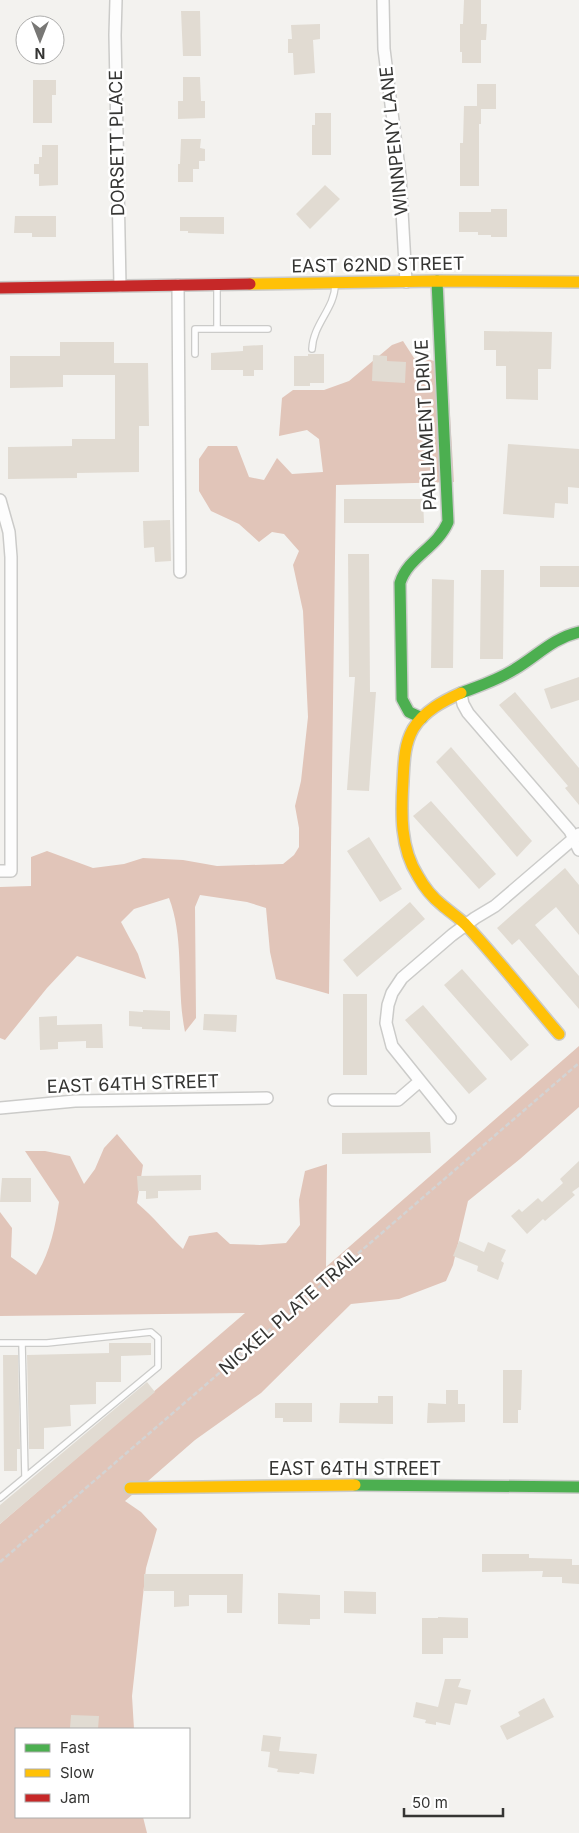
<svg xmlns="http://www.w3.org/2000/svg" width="579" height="1833" font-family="Inter,sans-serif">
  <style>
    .forest { fill: #e1c5b9 }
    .building { fill: #e1dbd2 }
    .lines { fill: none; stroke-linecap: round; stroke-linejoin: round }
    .lane-casing { stroke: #cbcbc9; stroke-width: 8 }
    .street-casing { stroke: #cbcbc9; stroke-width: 14 }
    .fast-casing { stroke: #cbcbc9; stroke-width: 14 }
    .slow-casing { stroke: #cbcbc9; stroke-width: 14 }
    .jam-casing { stroke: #cbcbc9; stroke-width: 14 }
    .path { stroke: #d3d3d3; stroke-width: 2.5; stroke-dasharray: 5 2.5; stroke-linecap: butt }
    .lane { stroke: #fdfdfd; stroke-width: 5.5 }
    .street { stroke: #fdfdfd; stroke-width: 11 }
    .fast { stroke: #4caf50; stroke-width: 11 }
    .slow { stroke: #ffc107; stroke-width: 11 }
    .jam { stroke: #c62828; stroke-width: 11 }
    .labels { text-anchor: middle; stroke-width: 5; stroke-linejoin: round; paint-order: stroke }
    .street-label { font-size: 18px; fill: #353533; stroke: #fff }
  </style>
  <rect width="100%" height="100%" fill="#f3f2ef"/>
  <!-- forest -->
  <path class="forest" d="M403 341 414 358 421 357 447 365 454 482 336 485 329 994 276 979 270 952 266 908 247 902 200 895 195 907 196 1018 185 1032C176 988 185 940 169 898L134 909 121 922 138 954 146 979 77 956 47 988 5 1040 0 1038V887L31 886V857L47 851 93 868 124 864 143 858 183 860 217 866 283 864 294 855 299 847V828L295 806 301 781 308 717 303 611 293 565 299 551 284 534 272 532 259 542 239 524 211 511 199 491V459L208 446H237L249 477 264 480 277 458 292 474 323 472 319 439 307 430 279 436 282 398 293 390H324L349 381 392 345Z
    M579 1046V1107L520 1159 468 1201 453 1265 446 1281 399 1299 351 1304 261 1393 195 1440 125 1501 141 1512 157 1529 146 1568 132 1696 134 1729H16V1817H143L147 1833H0V1524L245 1313 0 1316V1212L12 1228 11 1257 36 1275C50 1253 55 1228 59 1202L25 1151H45L70 1156 84 1184 95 1169 104 1148 117 1134 143 1165 137 1203C154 1217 167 1234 183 1249L189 1236 217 1232 230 1244 260 1245 286 1243 300 1225 299 1200 305 1171 327 1164 326 1267Z"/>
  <!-- building -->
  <path class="building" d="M464 0H481V24H487L486 40H481V63H462V52H460V24H463Z
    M181 11H200L201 56H183Z
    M320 24V39L313 40 315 73 294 75 293 53H288V39H292L291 25Z
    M183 77H200L201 101H205V118L178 119V101H183Z
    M33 80H56V95H52V123H33Z
    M477 84H496V109H481V124H479V186H460V143H463L464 106H477Z
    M315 113H331V155H312V125H315Z
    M181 139H201L200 148 205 149V161H199V169H193V182H178V164H180Z
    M42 145H58V185L39 186V174H34V164H39V157H42Z
    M325 185 340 199 310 229 296 214Z
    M491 209H507V237H491V235H478V232H459V212H491Z
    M15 216H56V237H32V233H14Z
    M180 217H224V234L188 233V231H180Z
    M484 331 552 332 551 369H538V400L506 399V366H496V350H484Z
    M60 342H114V363H148L149 426H139V472L77 473V478L8 479V447L72 446V439H115V375H63V387L10 388V356H60Z
    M263 345V370H254V376H243V370H211V353L243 351V346Z
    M308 354H324V383H310V386H294V356H308Z
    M373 355 387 356V361L406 362 405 383 372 381Z
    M508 444 579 449V488L568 487V504L555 503 554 518 503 514Z
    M344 499H423L424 523H344Z
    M170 520 171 561 155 562 154 547 144 548 143 521Z
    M348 554H369L370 692H376L369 791 347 790 355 677H349Z
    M540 566H579V587H540Z
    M481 570H504L503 659H480Z
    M432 579 454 580 453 668H431Z
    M579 677V700L551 709 544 689Z
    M515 692 579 768V805L565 788 568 786 499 705Z
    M451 747 532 841 517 857 436 762Z
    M431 801 496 874 479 889 413 816Z
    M369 837 402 889 380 902 347 851Z
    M565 868 579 885V935L556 907 535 925 579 976V1009L519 939 512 945 497 928Z
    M410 902 425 919 357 977 343 960Z
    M462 969 529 1045 511 1061 444 985Z
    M343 994H367V1075H343Z
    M423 1005 487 1079 469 1094 405 1020Z
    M143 1010 170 1011V1030L142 1029V1027L129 1026V1011L143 1012Z
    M204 1014 237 1015 236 1032 203 1030Z
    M57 1016V1025L102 1024 103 1048H86V1041L58 1042V1049L40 1050 39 1017Z
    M430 1132 431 1153 342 1154V1133Z
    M579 1161V1187L572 1192 575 1195 545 1221 543 1219 527 1234 511 1216 519 1209 522 1212 538 1198 542 1202 563 1183 560 1179Z
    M201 1175V1190L158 1191V1198L146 1199V1191H138L137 1176Z
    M2 1178H31V1202H0Z
    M459 1241 484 1252 488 1242 506 1250 501 1261 504 1263 498 1280 477 1271 478 1266 453 1256Z
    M109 1343H151V1355L121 1356V1382H96V1404L70 1405 71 1426 44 1428V1449H29L27 1355 109 1353Z
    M3 1355H18L20 1449H17V1471H4Z
    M503 1370H522L521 1410H518V1423H503Z
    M147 1382 155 1392 0 1524V1505Z
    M446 1390H458V1404H465V1422L427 1423 428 1403 446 1404Z
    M378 1396H393V1424L339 1423 340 1403H378Z
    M275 1403H312V1422H283V1418H275Z
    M482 1554H529V1558L572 1559V1565H579V1584L562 1583V1577H542L543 1571 482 1572Z
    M144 1574H243L242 1613H227V1595H189V1606L174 1607V1591H144Z
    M344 1591 376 1592V1614L344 1613Z
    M278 1593 320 1595V1619H310V1625L278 1624Z
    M438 1617 468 1618V1638H443V1654H422V1618H438Z
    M445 1679H461L458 1687 471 1690 467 1705 455 1703 450 1725 436 1722V1725L425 1723 426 1720 413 1717 416 1702 438 1707Z
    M544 1698 554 1717 507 1740 500 1726 520 1716 518 1712Z
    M71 1715 99 1716 98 1729 70 1728Z
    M263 1735 281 1737 279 1751 317 1754 314 1774 300 1772 299 1774 277 1772 278 1769 268 1767 270 1752 261 1751Z"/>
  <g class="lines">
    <defs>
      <path id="lane" d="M217 329V286
        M312 349C313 324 335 308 335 285
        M195 354V329H268
        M0 1343H47L151 1332 158 1338V1367L0 1498
        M22 1343 25 1477"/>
      <path id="street" d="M116 0 115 35 120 286
        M383 0 384 49 400 176 406 282
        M178 285 180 572
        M0 500 9 532 11 557V871H0
        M461 694 463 704 468 713 570 831 579 850
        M334 1100H398L420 1081
        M0 1108 75 1101 267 1098
        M450 1118 392 1046 386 1023 388 1005 392 993 402 978 452 935 475 918 495 906 579 834"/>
      <path id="fast" d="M461 693C479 686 498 680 515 669 537 656 553 638 579 632
        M422 718 409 712 402 699 400 583C408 557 437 548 448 522L437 281
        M355 1485 579 1487"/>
      <path id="slow" d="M250 284 437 281 579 282
        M461 693C443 701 424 711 413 729 404 745 404 763 403 781 401 813 400 848 418 876 424 887 432 897 442 905 450 912 458 917 465 924 498 959 528 998 559 1034
        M130 1488 355 1485"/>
      <path id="jam" d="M0 288 250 284"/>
    </defs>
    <!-- lane casing -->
    <use href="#lane" class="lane-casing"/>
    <!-- street casing -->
    <use href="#street" class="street-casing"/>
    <!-- fast casing -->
    <use href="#fast" class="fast-casing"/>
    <!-- slow casing -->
    <use href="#slow" class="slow-casing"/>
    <!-- jam casing -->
    <use href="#jam" class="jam-casing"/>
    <!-- path -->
    <path class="path" d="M0 1562 579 1063"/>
    <!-- lane -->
    <use href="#lane" class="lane"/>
    <!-- street -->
    <use href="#street" class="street"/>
    <!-- fast -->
    <use href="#fast" class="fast"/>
    <!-- slow -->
    <use href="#slow" class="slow"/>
    <!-- jam -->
    <use href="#jam" class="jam"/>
  </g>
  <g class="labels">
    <!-- street labels -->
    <g class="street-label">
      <text transform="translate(394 141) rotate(-96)" y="6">WINNPENY LANE</text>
      <text transform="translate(117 143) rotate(-91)" y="6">DORSETT PLACE</text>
      <text transform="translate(378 265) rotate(-1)" y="6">EAST 62ND STREET</text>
      <text transform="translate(426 425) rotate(-93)" y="6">PARLIAMENT DRIVE</text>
      <text transform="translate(133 1084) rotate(-2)" y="6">EAST 64TH STREET</text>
      <text transform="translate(290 1312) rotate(-41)" y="6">NICKEL PLATE TRAIL</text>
      <text x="355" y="1475">EAST 64TH STREET</text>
    </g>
  </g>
  <!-- legend -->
  <rect x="15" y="1728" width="175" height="90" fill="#ffffff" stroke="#aeaead"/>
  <rect x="25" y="1744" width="25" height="8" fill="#4caf50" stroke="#aeaead"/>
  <text x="60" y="1753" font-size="15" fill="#353533">Fast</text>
  <rect x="25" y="1769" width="25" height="8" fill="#ffc107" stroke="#aeaead"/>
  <text x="60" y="1778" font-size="15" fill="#353533">Slow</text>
  <rect x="25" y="1794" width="25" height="8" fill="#c62828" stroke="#aeaead"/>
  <text x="60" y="1803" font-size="15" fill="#353533">Jam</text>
  <!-- north arrow -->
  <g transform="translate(40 40) rotate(180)"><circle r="24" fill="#ffffff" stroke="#aeaead"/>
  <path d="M0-4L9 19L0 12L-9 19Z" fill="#787775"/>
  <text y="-8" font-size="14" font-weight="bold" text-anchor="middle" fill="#353533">N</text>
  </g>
  <!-- scale -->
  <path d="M404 1808v8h99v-8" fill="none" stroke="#353533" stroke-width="2.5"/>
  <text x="412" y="1808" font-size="15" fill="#353533" stroke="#ffffff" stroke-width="4" paint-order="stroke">50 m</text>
</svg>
